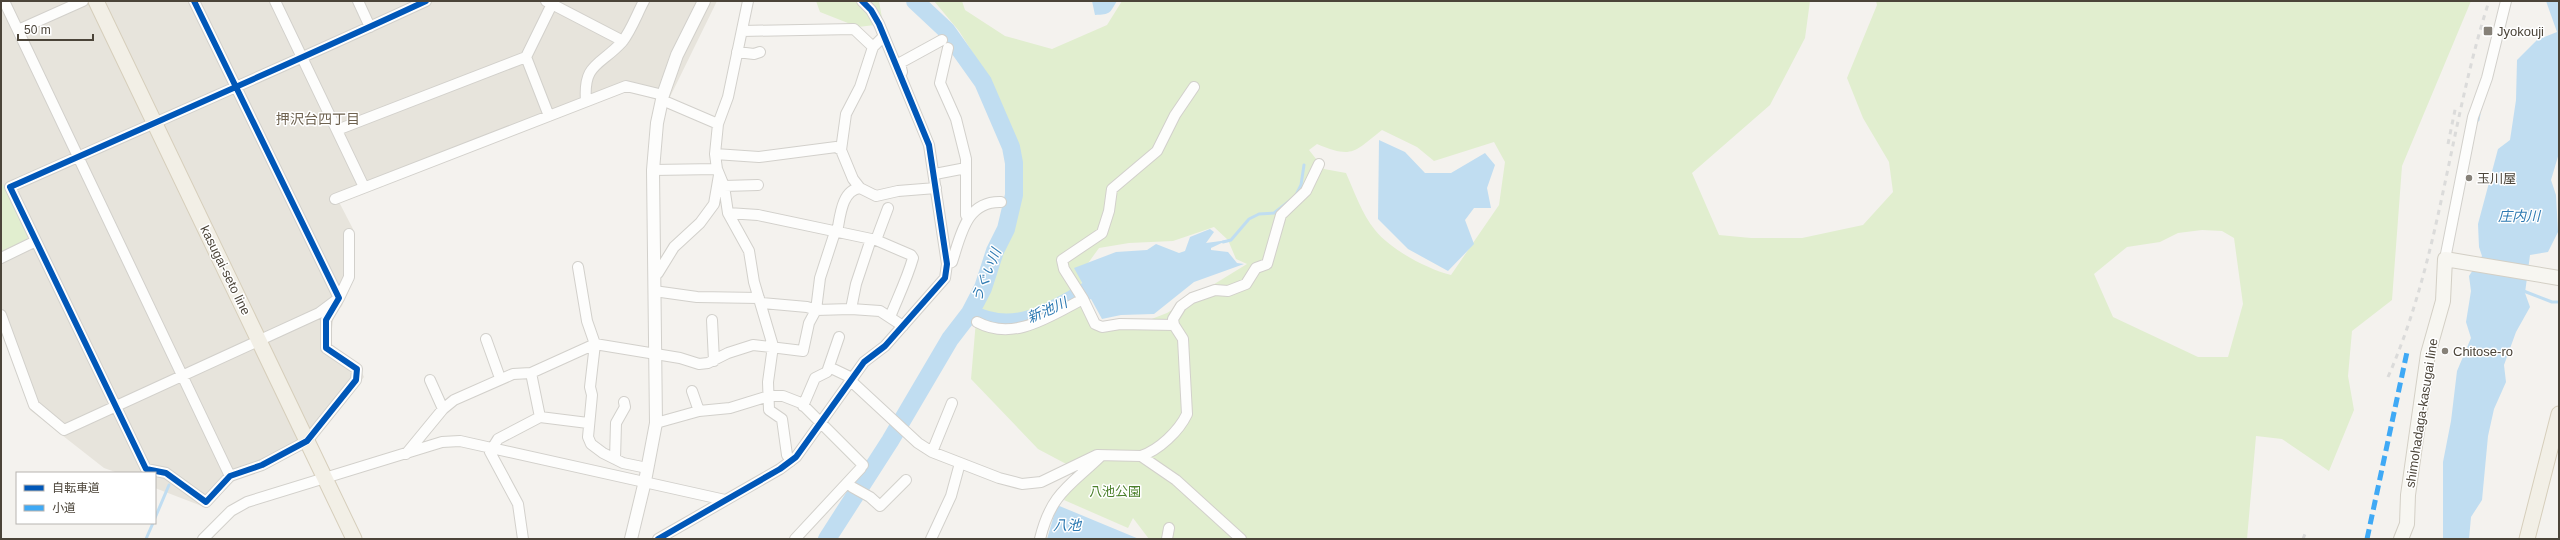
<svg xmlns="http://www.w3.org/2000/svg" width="2560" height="540" font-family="Helvetica,'Noto Sans JP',sans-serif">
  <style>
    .residential { fill: #e7e4dc }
    .green { fill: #e1eecf; fill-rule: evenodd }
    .water { fill: #c0ddf1 }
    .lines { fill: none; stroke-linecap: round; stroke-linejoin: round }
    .stream { stroke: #c0ddf1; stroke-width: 3 }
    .river { stroke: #c0ddf1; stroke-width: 18 }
    .minor-casing { stroke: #d2d0cb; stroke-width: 12 }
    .tertiary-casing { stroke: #d2d0cb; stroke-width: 14 }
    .secondary-casing { stroke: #d3cfc5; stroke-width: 16 }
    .primary-casing { stroke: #d6cebb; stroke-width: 17 }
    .minor { stroke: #fdfdfc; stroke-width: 10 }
    .tertiary { stroke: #fdfdfc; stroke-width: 12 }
    .secondary { stroke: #f7f6f1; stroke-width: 14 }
    .primary { stroke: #f2efe6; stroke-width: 15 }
    .rail { stroke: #dbdbda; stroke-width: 3; stroke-dasharray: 5 5; stroke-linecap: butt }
    .quiet { stroke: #3fa9f5; stroke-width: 5; stroke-dasharray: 10 5; stroke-linecap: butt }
    .cycleway-casing { stroke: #fff; stroke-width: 8 }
    .cycleway { stroke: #0057b8; stroke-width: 6 }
    .poi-dot { fill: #868178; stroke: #fff; stroke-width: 1.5 }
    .labels { text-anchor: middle; stroke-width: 3; stroke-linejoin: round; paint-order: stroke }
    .poi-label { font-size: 13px; fill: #4b4439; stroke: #fff; text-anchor: start }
    .street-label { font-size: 13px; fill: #4b4439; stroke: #fff }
    .park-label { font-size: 13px; fill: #4a7f2a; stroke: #fff }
    .neighbourhood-label { font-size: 14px; fill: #6e6250; stroke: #fff }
    .water-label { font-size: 14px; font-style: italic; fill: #2e7ab2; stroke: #fff }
  </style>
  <rect width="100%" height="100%" fill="#f4f2ee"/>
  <path class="residential" d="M1,1H717L667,103L625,90L339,202L353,229L352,275L342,306L334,314L330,343L358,364L364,377L321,431L237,478L207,508L155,488V473H118L104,468L30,410L1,331Z"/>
  <path class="green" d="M816,1H879L882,18L875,25L858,27L820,12Z
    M934,1H962L965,10L1005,36L1052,49L1107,25L1122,1H1810L1805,38L1770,105L1692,173L1719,235L1751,238H1802L1863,225L1893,192L1889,162L1863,118L1847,78L1877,5L1876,1H2471L2402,166L2392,300L2352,331L2348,376L2354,410L2329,471L2282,439L2256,436L2247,539H1149L1133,518L1128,528L1064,500L1068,492L1087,475L1038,449L971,379L977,309L1007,238L1020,179L1005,116L978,61L959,31ZM1382,130L1417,147L1434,161L1494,142L1505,162L1499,205L1451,275C1427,269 1391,250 1375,230C1362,214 1354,191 1346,173L1324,169L1309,150L1317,144C1353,159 1354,152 1382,130ZM1214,227L1228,240L1236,259L1247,264L1167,313L1131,327L1098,324L1083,300L1081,273L1099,248L1129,243L1173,241ZM2202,230L2222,231L2234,238L2243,304L2228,357H2198L2113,317L2094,274L2127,247L2160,242L2178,233Z
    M1,181L28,236L26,241L1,253Z"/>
  <path class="water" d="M1092,1H1117C1109,14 1111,14 1095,15Z
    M2546,1H2559V153L2551,180L2556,195L2558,232L2548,252L2530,255L2525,293L2530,307L2516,332L2504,365L2506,382L2494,409L2488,436L2482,500L2471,517L2469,539H2443V462L2451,421L2457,371L2471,338L2466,322L2471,291L2469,276L2482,256L2479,247L2478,224L2498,149L2510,140L2516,100L2517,60L2537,40L2557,32Z
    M1379,140L1405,152L1425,173H1451L1485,153L1495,165L1487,188L1491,208H1474L1465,220L1474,244L1448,271L1408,249L1378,219Z
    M1210,229L1214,232L1206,243L1228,240L1211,248V250L1228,252L1237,263L1244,264L1194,282L1154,314L1121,315L1102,319L1074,268L1116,252L1147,250L1156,244L1179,253L1185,251L1190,237Z
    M1057,505L1139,539H1047Z"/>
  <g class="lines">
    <path class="stream" d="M2478,120L2479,114
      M1296,195L1301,185L1304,165
      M1223,242L1231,240L1249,219L1259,214L1274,213L1292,199
      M2521,290L2552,302H2559
      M155,518L169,485
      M146,539L153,523"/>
    <path class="river" d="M970,313C1018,339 1055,307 1098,285
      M827,539L890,441L950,339L970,313L983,288L995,251L1006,229L1014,195V163L1011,147L983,82L946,30L915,1"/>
    <g class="minor-casing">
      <path id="minor" d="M4,1L230,476
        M194,1L339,298L326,320V348L357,369L356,380L307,441L262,465L230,476L206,502L166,473L146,469L10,187C149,125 288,65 426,1
        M275,1L364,187
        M358,1L370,27
        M546,1L623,41
        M748,1L728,97L718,124L715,154L717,169L724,186L728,213L749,251L754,282L773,346L768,382L769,410L782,419L787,455L791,461
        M18,30L83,1
        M742,31L854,29L873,47
        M948,48L940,83L956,119L966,159V215L968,218
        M737,52L754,54L760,52
        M526,57L549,116
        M901,74L902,72L900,63L942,40
        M662,100L718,124
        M586,101C583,63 600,66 622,42C631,31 637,14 644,1
        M337,130L526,57L552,4
        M841,150L846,114L860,87L873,47L884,36
        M715,154L759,157L836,147L841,150L853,179L860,188L876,196L898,191L936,188
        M653,170L717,169
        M935,174L966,168
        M724,186L758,185
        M335,199L626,86L663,95
        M728,213L758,215L876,240L911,255L913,258C907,279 898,297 890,317
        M837,232C840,219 841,190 860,188
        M876,240L888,208
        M1,258L36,241
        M2445,259L2473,117L2487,78L2506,1
        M947,264L952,262C961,235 966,201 1001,202
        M578,267L587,321L595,344L590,387L592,395L588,437L591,444L603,453L623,463L647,468
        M654,276L658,273L674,247L700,223L714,204L719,175
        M654,291L697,297L759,298
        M761,303L807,307L816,310L820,278L835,232
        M851,309L856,284L871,239
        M1,315L34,405L64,430L319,313L339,298L349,277V234
        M712,320L714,361
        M977,322C1014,342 1050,316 1083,299
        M1174,325L1120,324L1102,327L1095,324L1083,299L1064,269L1062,260L1102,233L1109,211L1112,189L1157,151L1175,115L1194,87
        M486,339L500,378
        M829,367L852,378
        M531,373L540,417
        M430,380L443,409
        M851,381L918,443L932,452L999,478L1022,484L1041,482L1097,455L1141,456L1176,480L1241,539
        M692,391L699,411
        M803,406L815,378L827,372L839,337
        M656,423L699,411L730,408L769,396H783L801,403L863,465
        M932,452L952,403
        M406,454L443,409L454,400L513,374L531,373L595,344L680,358L699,364L708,363L728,353L753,345L803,351L809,323L816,310L851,309L880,311L903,326
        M1141,456C1159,450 1179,431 1187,414L1183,339L1174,325L1173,319L1181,306L1192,298L1215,290L1228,291L1246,284L1256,268L1267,264L1281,215L1306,191L1319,164
        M615,459L616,423L625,407L624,402
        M852,487L870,497L880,506L906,480
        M203,539L231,511L247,502L442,442L460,441L725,500
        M523,539L518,504L490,452L498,439L540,417L588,423
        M658,539L780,469L796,457L864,362L885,346L945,278L947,264L929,145L879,24L871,10L862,1
        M795,539L861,468
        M931,539L951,496L960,463
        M1040,539C1051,493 1070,486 1101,456
        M1167,539L1169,528"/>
    </g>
    <g class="tertiary-casing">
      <path id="tertiary" d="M631,539L645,481L656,423L653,170L657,123L663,95L677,55L704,1"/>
    </g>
    <g class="secondary-casing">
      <path id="secondary" d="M2401,539L2407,524L2408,495L2428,354L2443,301L2445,259L2559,278"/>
    </g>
    <g class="primary-casing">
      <path id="primary" d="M96,1L354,539
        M2527,539L2559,414"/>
    </g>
    <use href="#minor" class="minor"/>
    <use href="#tertiary" class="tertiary"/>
    <use href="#secondary" class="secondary"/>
    <use href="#primary" class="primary"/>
    <path class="rail" d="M2448,144L2456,105
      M2388,377C2441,257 2449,125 2489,1
      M2303,539L2305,534"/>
    <path class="quiet" d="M2367,539L2407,352"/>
    <g class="cycleway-casing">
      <path id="cycleway" d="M194,1L339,298L326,320V348L357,369L356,380L307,441L262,465L230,476L206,502L166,473L146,469L10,187C149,125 288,65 426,1
        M658,539L780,469L796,457L864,362L885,346L945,278L947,264L929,145L879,24L871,10L862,1"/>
    </g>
    <use href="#cycleway" class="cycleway"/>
  </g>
  <g class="poi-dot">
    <rect x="2483" y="26" width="10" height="10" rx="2"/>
    <circle cx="2469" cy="178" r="4"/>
    <circle cx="2445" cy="351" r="4"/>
  </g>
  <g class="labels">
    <g class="poi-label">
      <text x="2497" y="36">Jyokouji</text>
      <text x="2477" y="183">玉川屋</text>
      <text x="2453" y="356">Chitose-ro</text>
    </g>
    <g class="street-label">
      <text transform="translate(226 270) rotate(64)" y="5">kasugai-seto line</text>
      <text transform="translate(2421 413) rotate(-81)" y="5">shimohadaga-kasugai line</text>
    </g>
    <g class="park-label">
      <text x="1115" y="496">八池公園</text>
    </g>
    <g class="neighbourhood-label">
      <text x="318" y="124">押沢台四丁目</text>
    </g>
    <g class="water-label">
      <text x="2519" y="221">庄内川</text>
      <text transform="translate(986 275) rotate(-68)" y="5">うぐい川</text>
      <text transform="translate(1047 310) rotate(-24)" y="5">新池川</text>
      <text x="1067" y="530">八池</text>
    </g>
  </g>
  <rect width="2560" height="540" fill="none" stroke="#4b4439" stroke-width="4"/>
  <rect x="16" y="472" width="140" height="52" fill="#ffffff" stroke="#b7b4b0"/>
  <rect x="24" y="485" width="20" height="6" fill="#0057b8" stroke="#b7b4b0"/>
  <text x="52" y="492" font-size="12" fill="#4b4439">自転車道</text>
  <rect x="24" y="505" width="20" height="6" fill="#3fa9f5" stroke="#b7b4b0"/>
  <text x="52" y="512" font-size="12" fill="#4b4439">小道</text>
  <path d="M18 34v6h75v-6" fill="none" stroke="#4b4439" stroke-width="2"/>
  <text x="24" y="34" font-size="12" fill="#4b4439" stroke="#ffffff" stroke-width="3" paint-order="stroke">50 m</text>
</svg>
